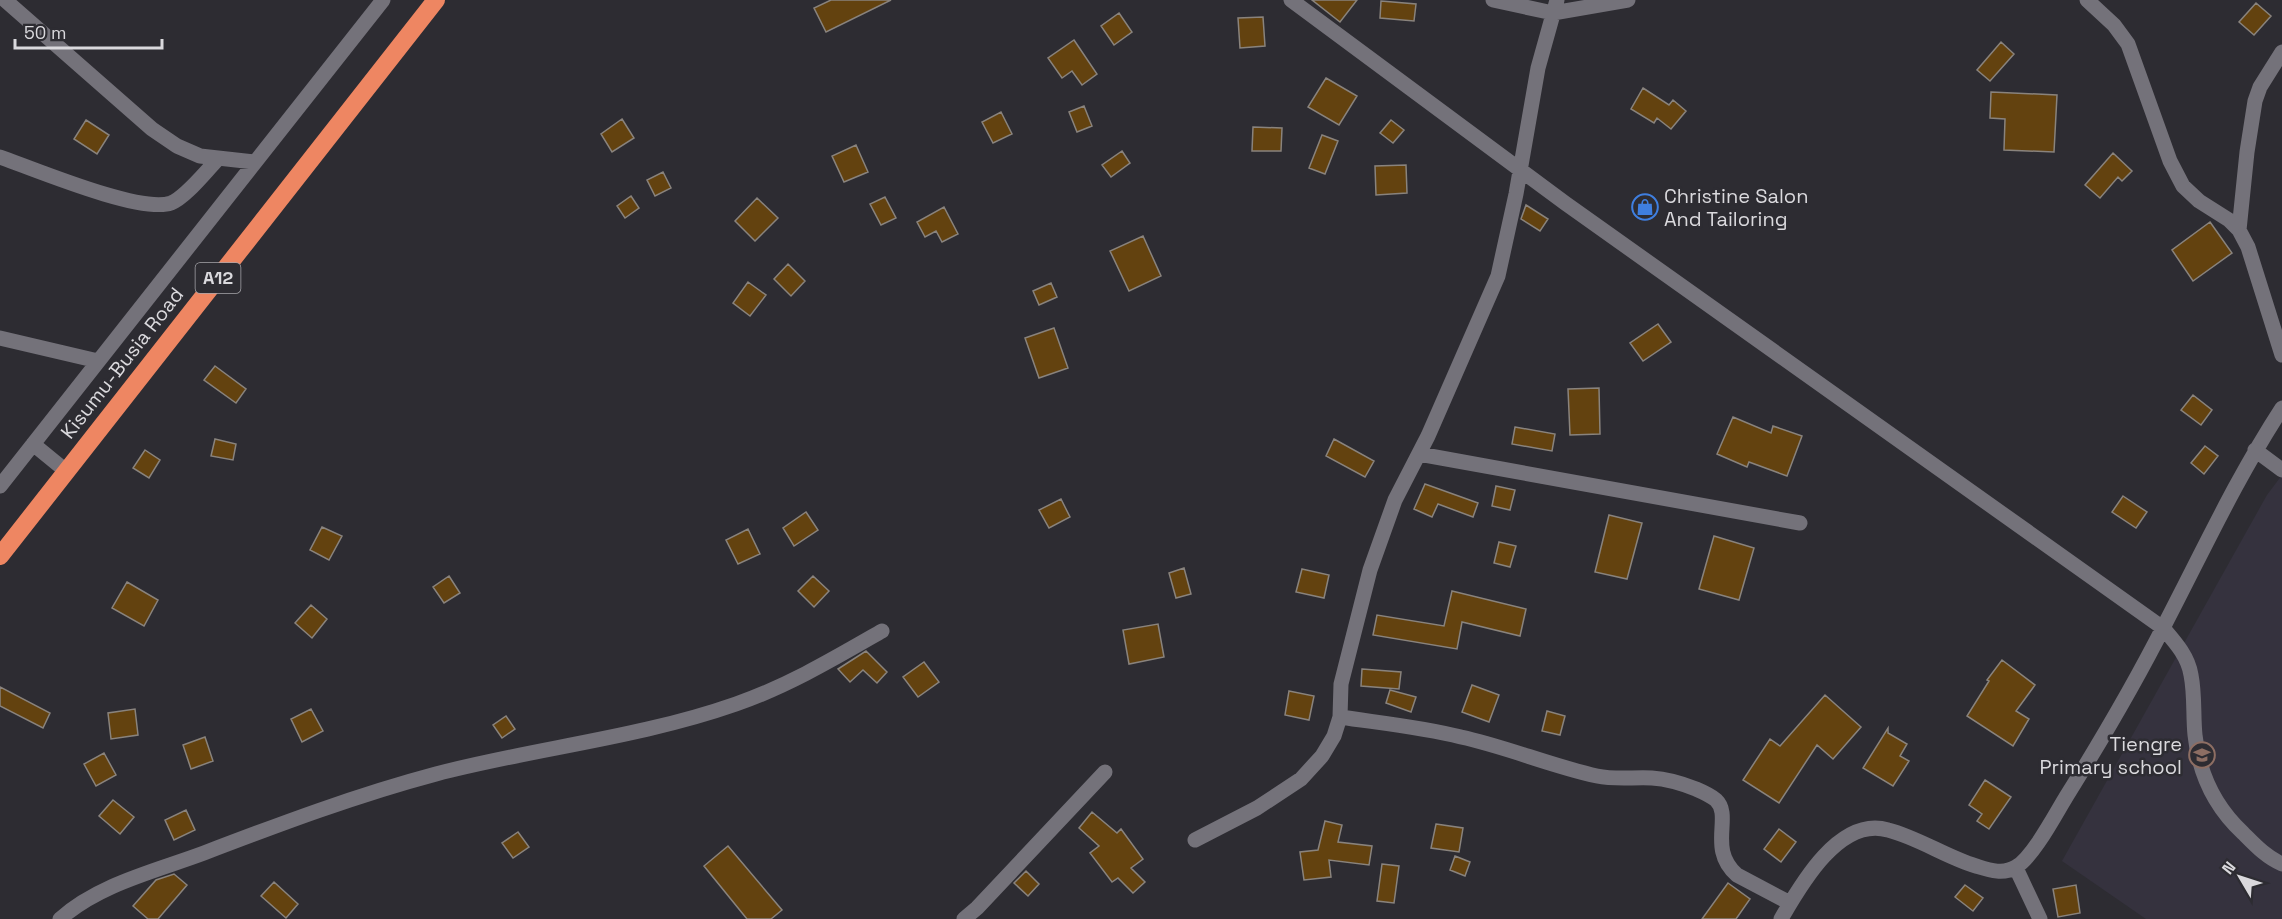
<svg xmlns="http://www.w3.org/2000/svg" width="2282" height="919" font-family="'Space Grotesk',sans-serif">
  <style>
    .built { fill: #35323e }
    .building { fill: #63420f; stroke: #89837d; stroke-width: 1.5 }
    .lines { fill: none; stroke-linecap: round; stroke-linejoin: round }
    .minor { stroke: #74727a; stroke-width: 15 }
    .highway { stroke: #ee8662; stroke-width: 18 }
    .labels { text-anchor: middle; stroke-width: 5; stroke-linejoin: round; paint-order: stroke }
    .shield { fill: #2d2c32; stroke: #a6a5aa; stroke-width: 1.5 }
    .shield-label { font-size: 18px; font-weight: bold; fill: #dad9dd }
    .poi-label { font-size: 20px; fill: #dad9dd; stroke: #2d2c32; text-anchor: start }
    .street-label { font-size: 20px; fill: #dad9dd; stroke: #2d2c32 }
  </style>
  <rect width="100%" height="100%" fill="#2d2c32"/>
  <path class="built" d="M2282,475V919H2146L2062,861L2267,495Z"/>
  <path class="building" d="M831,0H891L826,32L814,8Z
    M1312,0H1357L1340,22Z
    M1381,1L1416,4L1414,21L1380,18Z
    M2256,3L2271,16L2254,35L2239,22Z
    M1119,13L1132,32L1114,45L1101,26Z
    M1263,17L1265,46L1240,48L1238,18Z
    M1074,40L1097,74L1082,85L1072,71L1062,78L1048,58Z
    M2001,42L2014,54L1990,81L1977,70Z
    M1326,78L1357,96L1339,125L1308,107Z
    M1643,88L1669,105L1673,100L1686,111L1671,129L1657,118L1654,123L1631,109Z
    M1991,92L2057,95L2054,152L2004,150L2005,119L1990,118Z
    M1084,106L1092,126L1077,132L1069,112Z
    M1001,112L1012,134L993,143L982,122Z
    M622,119L634,138L612,152L601,134Z
    M86,120L109,135L97,154L74,139Z
    M1391,120L1404,130L1393,143L1380,133Z
    M1253,127L1282,128L1281,151H1252Z
    M1322,135L1338,141L1325,174L1309,168Z
    M856,145L868,172L844,182L832,156Z
    M1122,151L1130,163L1111,177L1102,165Z
    M2113,153L2132,171L2122,181L2118,177L2100,198L2085,185Z
    M1406,165L1407,193L1376,195L1375,166Z
    M663,172L671,188L655,196L647,180Z
    M631,196L639,208L625,218L617,206Z
    M885,197L896,218L881,225L870,204Z
    M757,198L778,218L755,241L735,221Z
    M1526,205L1548,219L1540,231L1521,219Z
    M944,207L958,234L942,242L936,231L925,237L917,222Z
    M2210,222L2232,253L2193,281L2172,250Z
    M1143,236L1161,276L1129,291L1110,251Z
    M788,264L805,281L791,296L774,279Z
    M748,282L766,295L750,316L733,303Z
    M1051,283L1057,297L1039,305L1033,291Z
    M1658,324L1671,342L1643,361L1630,343Z
    M1054,328L1068,368L1039,378L1025,338Z
    M215,366L246,389L236,403L204,380Z
    M1599,388L1600,434L1570,435L1568,389Z
    M2193,395L2212,410L2201,425L2181,410Z
    M1733,417L1771,433L1773,426L1802,436L1787,476L1749,462L1747,467L1717,454Z
    M1515,427L1555,434L1552,451L1512,444Z
    M215,439L236,444L233,460L211,456Z
    M1334,439L1374,461L1365,477L1326,456Z
    M2205,446L2218,456L2204,474L2191,463Z
    M145,450L160,460L149,478L133,468Z
    M1425,484L1478,503L1473,517L1438,504L1432,517L1414,509Z
    M1496,486L1515,490L1510,510L1492,506Z
    M2123,496L2147,512L2136,528L2112,512Z
    M1061,499L1070,517L1049,528L1039,510Z
    M806,512L818,530L794,546L783,528Z
    M1609,515L1642,523L1627,579L1595,572Z
    M322,527L342,536L329,560L310,550Z
    M748,529L760,554L738,564L726,540Z
    M1714,536L1754,548L1739,600L1699,589Z
    M1499,542L1516,546L1510,567L1494,563Z
    M1184,568L1191,594L1176,598L1169,573Z
    M1302,569L1329,575L1324,598L1296,592Z
    M449,576L460,593L444,603L433,587Z
    M813,576L829,591L814,607L798,591Z
    M127,582L158,600L144,626L112,608Z
    M1452,591L1526,609L1520,636L1462,622L1457,649L1373,635L1377,615L1444,626Z
    M311,605L327,619L312,638L295,623Z
    M1158,624L1164,657L1129,664L1123,630Z
    M866,651L887,672L877,683L863,670L850,682L838,669Z
    M2002,660L2035,685L2016,711L2029,719L2013,746L1967,716L1989,681L1987,680Z
    M924,662L939,682L918,697L903,677Z
    M1362,669L1401,672L1399,689L1361,686Z
    M1472,685L1499,695L1489,722L1462,712Z
    M0,687L50,713L43,728L0,706Z
    M1390,690L1416,697L1411,712L1386,703Z
    M1289,691L1314,696L1309,720L1285,715Z
    M1825,695L1861,727L1833,759L1817,745L1779,803L1743,780L1770,739L1780,746Z
    M135,709L138,735L111,739L108,713Z
    M311,709L323,731L302,742L291,719Z
    M1547,711L1565,716L1560,735L1542,731Z
    M506,716L515,729L502,738L493,725Z
    M1888,728V733L1907,744L1900,756L1909,761L1893,786L1863,768Z
    M205,737L213,761L191,769L183,745Z
    M104,753L116,775L96,786L84,764Z
    M1985,780L2011,797L1989,829L1977,821L1982,814L1969,805Z
    M113,800L134,817L120,834L99,816Z
    M186,810L195,830L174,840L165,820Z
    M1092,812L1117,833L1121,829L1143,859L1131,868L1145,882L1133,893L1118,878L1112,882L1090,853L1099,846L1079,828Z
    M1325,821L1342,825L1338,842L1372,846L1369,865L1329,860L1331,877L1304,880L1300,852L1318,850Z
    M1436,824L1463,828L1459,852L1431,848Z
    M1779,829L1796,842L1781,862L1764,849Z
    M518,832L529,847L513,858L502,843Z
    M728,846L782,910L771,919H747L704,866Z
    M1455,856L1470,862L1465,876L1450,870Z
    M1382,864L1399,866L1394,903L1377,901Z
    M1026,871L1039,884L1028,896L1014,883Z
    M174,874L187,885L158,919H148L133,906L156,880Z
    M274,882L298,904L286,918L261,896Z
    M1728,883L1750,899L1736,919H1702Z
    M1965,885L1983,898L1973,911L1955,897Z
    M2076,885L2080,913L2058,917L2053,889Z"/>
  <g class="lines">
    <path class="minor" d="M5,0L152,129L177,146L200,156L254,162
      M1291,0L1565,203L2163,628C2175,642 2188,656 2191,675C2195,695 2193,716 2195,735C2199,774 2214,806 2243,833C2255,845 2266,857 2282,864
      M1493,0L1553,13L1628,0
      M2087,0L2114,25L2128,44L2170,161L2183,186L2199,201L2229,220L2239,230L2248,247L2282,355
      M0,157C34,169 141,214 171,203C186,197 206,171 218,159
      M2239,230L2247,152L2255,101L2260,87L2282,52
      M0,338L98,361
      M33,444L66,471
      M2255,450L2282,470
      M1419,454L1800,523
      M0,486L383,0
      M1340,717C1380,723 1421,727 1461,737C1507,747 1551,766 1597,776C1616,780 1633,777 1652,778C1668,779 1681,783 1696,789C1703,792 1710,795 1716,800C1733,816 1707,849 1737,875L1790,903
      M1195,840L1257,808L1301,779L1322,756L1334,736L1340,717L1341,684L1370,570L1395,500L1428,436L1498,276L1516,194L1538,68L1557,0
      M2016,868L2040,919
      M60,919C99,884 156,871 204,853C280,824 357,795 436,774C535,748 639,738 736,704C788,686 835,658 882,631
      M964,919L977,908L1105,772
      M1781,919C1801,884 1840,816 1888,830C1919,838 1946,857 1976,866C1989,870 2003,875 2016,867C2033,857 2055,815 2066,797C2101,741 2135,683 2165,624C2203,551 2237,477 2282,408"/>
    <path class="highway" d="M0,556L436,0"/>
  </g>
  <defs>
    <g id="shop-ring" transform="scale(1.35)"><circle r="9.5" fill="#2d2c32" stroke="#3f7fe0" stroke-width="1.5"/><path d="M-5-2.5h2.3a2.7 3.5 0 0 1 5.4 0H5L5.5 6h-11ZM-1.5-2.5h3a1.5 2.3 0 0 0-3 0Z" fill="#3f7fe0"/></g>
    <g id="school-ring" transform="scale(1.35)"><circle r="9.5" fill="#2d2c32" stroke="#8d6e63" stroke-width="1.5"/><path d="M0-5L7-2L0 1L-7-2ZM-4 1L0 2.5L4 1V4Q0 6-4 4Z" fill="#8d6e63"/></g>
  </defs>
  <g fill-rule="evenodd">
    <use href="#shop-ring" x="1645" y="207"/>
    <use href="#school-ring" x="2202" y="755"/>
  </g>
  <g class="labels">
    <rect class="shield" x="195.5" y="263" width="45" height="30" rx="4.5"/>
    <g class="shield-label">
      <text x="218" y="284">A12</text>
    </g>
    <g class="poi-label">
      <text x="1664" y="203">Christine Salon<tspan x="1664" dy="23">And Tailoring</tspan></text>
      <text x="2182" y="751" text-anchor="end">Tiengre<tspan x="2182" dy="23">Primary school</tspan></text>
    </g>
    <g class="street-label">
      <text transform="translate(122 363) rotate(-52)" y="7">Kisumu-Busia Road</text>
    </g>
  </g>
  <g transform="translate(2240 877) rotate(309)" stroke="#2d2c32" stroke-width="4.5" paint-order="stroke">
  <path d="M0-4.5L10 22L0 15L-10 22Z" fill="#dad9dd"/>
  <text y="-9" font-size="16" font-weight="bold" text-anchor="middle" fill="#dad9dd">N</text>
  </g>
  <path d="M15 39v9h147v-9" fill="none" stroke="#dad9dd" stroke-width="3"/>
  <text x="24" y="39" font-size="18" fill="#dad9dd" stroke="#2d2c32" stroke-width="4.5" paint-order="stroke">50 m</text>
</svg>
